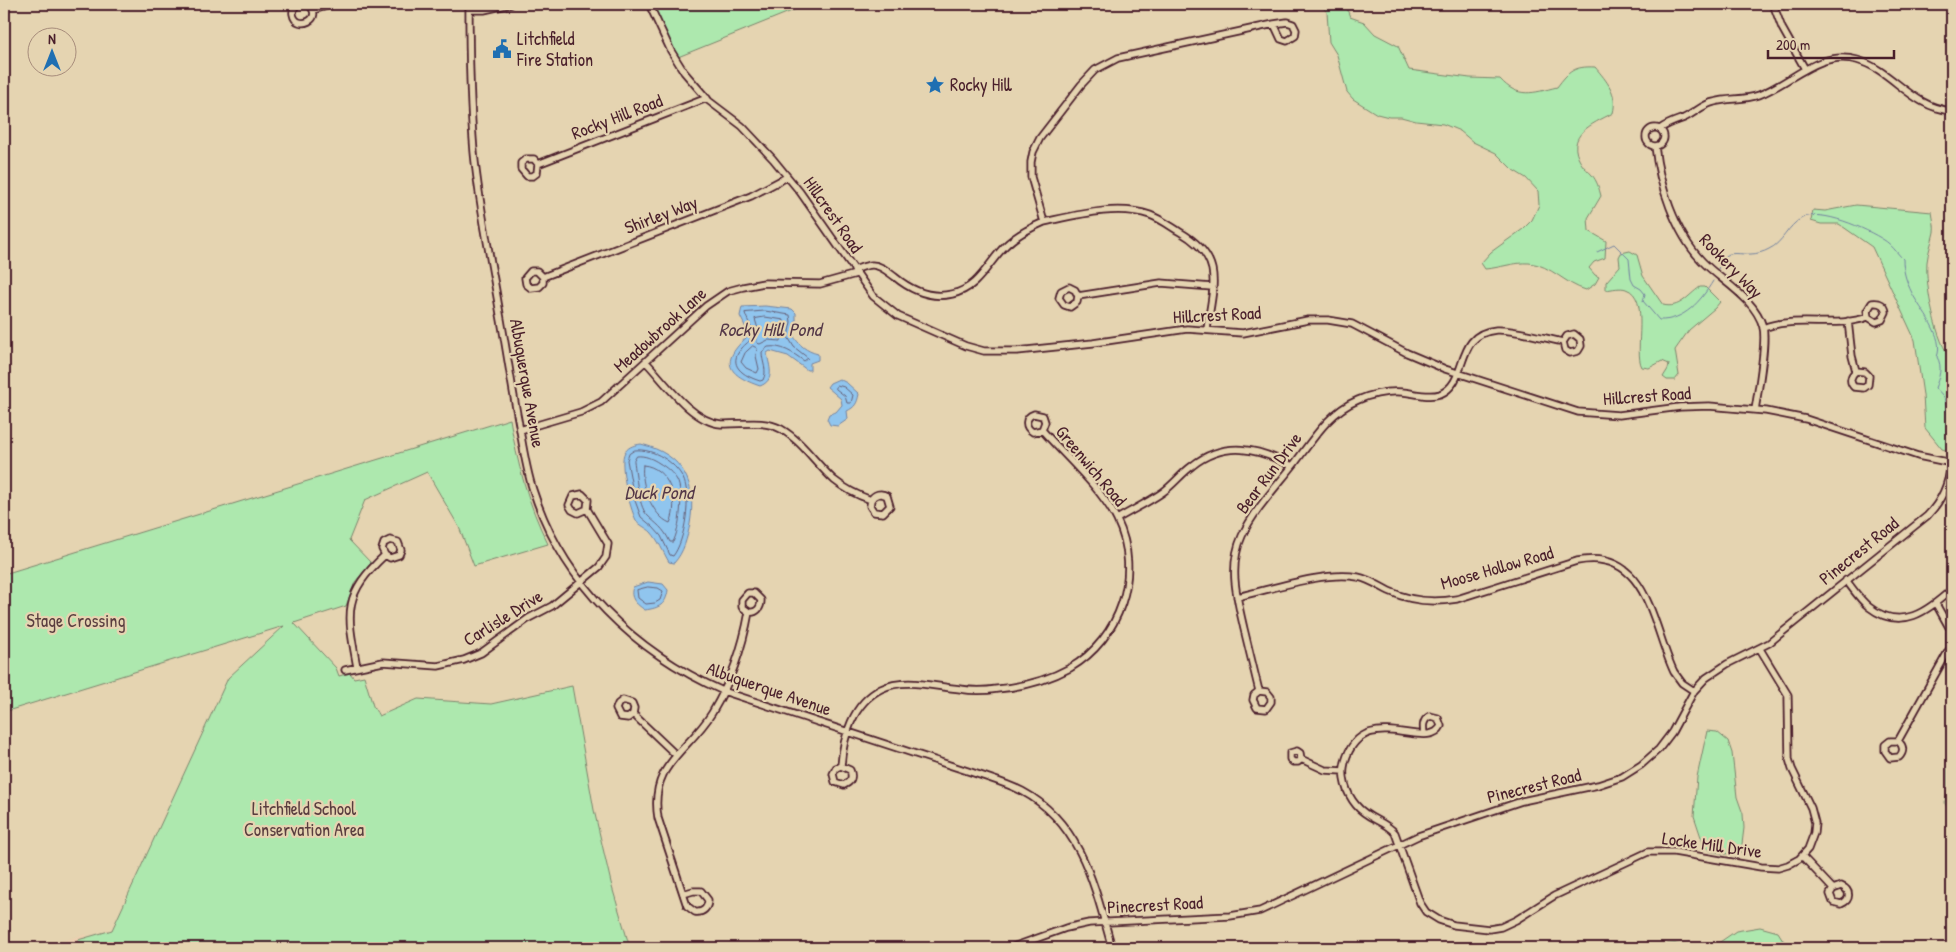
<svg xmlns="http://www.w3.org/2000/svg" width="1956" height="952" font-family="'Patrick Hand',sans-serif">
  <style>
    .built { fill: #eccfb1 }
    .green { fill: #ade8ae; stroke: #7c846c }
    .water { fill: #90c5ee; stroke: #7483a0 }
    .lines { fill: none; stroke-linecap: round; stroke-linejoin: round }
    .shore { stroke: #666179; stroke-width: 1 }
    .stream { stroke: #7483a0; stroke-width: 1 }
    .minor-casing { stroke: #4a1f2b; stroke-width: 9 }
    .minor { stroke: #e5d4b1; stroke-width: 5.5 }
    .labels { text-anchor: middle; stroke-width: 4.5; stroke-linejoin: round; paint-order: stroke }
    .poi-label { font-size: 18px; fill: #4a1f2b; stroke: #e5d4b1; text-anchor: start }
    .street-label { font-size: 18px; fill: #4a1f2b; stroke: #e5d4b1 }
    .park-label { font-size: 18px; fill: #593d3f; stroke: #e5d4b1 }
    .water-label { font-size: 19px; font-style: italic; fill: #543848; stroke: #e5d4b1 }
  </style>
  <rect width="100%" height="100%" fill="#e5d4b1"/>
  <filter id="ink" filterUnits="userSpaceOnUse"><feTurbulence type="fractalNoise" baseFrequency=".02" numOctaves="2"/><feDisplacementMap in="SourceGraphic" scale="10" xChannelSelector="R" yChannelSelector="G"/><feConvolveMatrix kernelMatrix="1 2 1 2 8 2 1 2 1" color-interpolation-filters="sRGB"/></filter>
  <g filter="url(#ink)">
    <path class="built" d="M86,934L87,948H40Z"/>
    <path class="green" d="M652,4H809L678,57Z
      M1319,4H1345L1350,17L1364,22L1375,34L1398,46L1409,70L1470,78L1500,79C1518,99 1533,93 1557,87C1569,71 1574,66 1595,67C1607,81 1618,94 1613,113C1592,124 1564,135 1581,163C1584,168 1589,171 1592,175C1597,181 1599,188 1601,196L1588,218L1589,231L1606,241L1605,258L1594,262L1589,268L1595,275L1599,277L1595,284L1586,290C1566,285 1551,265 1529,263C1514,262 1500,268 1485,269L1481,263L1491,252L1523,229L1532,220L1539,205L1538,191L1526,178L1513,170L1496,153L1473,142L1460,131L1443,124L1416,121L1401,117H1389L1377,114L1353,99L1347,92L1337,55L1329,42L1327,12Z
      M1856,205L1932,212C1933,219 1935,226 1934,232C1932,242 1928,252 1927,262C1925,286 1936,343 1952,360V452L1942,449L1925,428L1923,395L1915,340L1872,247L1839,224H1821L1811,221L1813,210L1825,211Z
      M1630,251L1637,255L1643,276L1663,305C1680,309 1687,296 1700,287H1705L1720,302L1715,308L1689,330L1675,350L1679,375L1675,380H1667L1663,377L1668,369L1669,364L1662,361L1649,368L1642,367C1633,352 1651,297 1626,289C1621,287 1612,289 1606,290V282L1620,266L1619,257L1621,253Z
      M510,419C517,463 528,504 548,544L474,566L459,527L427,472L365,500L349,540L371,563L355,582L346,606L294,623L336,668L339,676L350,673L354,678L364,676L373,706L379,716L418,699L491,704L572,686L594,810L612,887L630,948H79L78,940L112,930L228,678L284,626L4,712V574Z
      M1707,731L1717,732L1728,741L1732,753L1737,797L1743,814L1744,828L1741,852L1726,854L1711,851L1704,846L1694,816L1697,777Z
      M1952,760V818L1945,803L1948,790V767Z
      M1760,927L1778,932L1788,948H1645L1658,945L1675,944L1693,948H1705L1714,946L1736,931Z"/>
    <path class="water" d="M765,306L792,309L796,313V323L793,335C799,345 806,351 818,354V360L810,363V370H807L788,356L770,351L767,353C769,366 776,380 760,386C728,375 719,362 747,337V330L740,316L742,307Z
      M839,379L847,383L859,394C857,404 855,407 847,411L848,419L838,426L830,425L827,419L829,414L836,412L842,405L841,399L827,387L830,383Z
      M641,444C684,455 697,483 690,524C687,538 684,552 674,563L669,562C663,552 659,541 651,532C647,528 639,525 636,520C630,509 618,462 625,452C629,446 635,445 641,444Z
      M648,582L663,584L668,590C666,605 659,608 645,610C636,604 629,598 633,587Z"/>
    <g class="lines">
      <path class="shore" d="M765,311L790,315L791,322L788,337L794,347L808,358L804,361C793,353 782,345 768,347L762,352C762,363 768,370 763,380L760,381C744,376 726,365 742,348C745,344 750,342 752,336C753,327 747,321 745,313Z
        M765,317L784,320L781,341L768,340L760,344L757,343L758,329L755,319Z
        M753,346L757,348L756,356L759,369L757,373L746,368L741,362L745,353Z
        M837,385L844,387L853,395L851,403H847L845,396L836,389Z
        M635,450C653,448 675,462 683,478C692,496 685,541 673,556L670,555L661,536L653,527L641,517L634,498L627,460L629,454Z
        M637,456C645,455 653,459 659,463C666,467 673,473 677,480C684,493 680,529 673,542H670C663,527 657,525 647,515C638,505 636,475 634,461Z
        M643,465C669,467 680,502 670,523C652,516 640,484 643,465Z
        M648,587L658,588L663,591L660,600L655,603L646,604L638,598L637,590Z"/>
      <path class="stream" d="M1597,252L1614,244L1629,259L1631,279L1634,285L1641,289L1645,294L1643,301L1659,320C1684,321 1701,301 1713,281
        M1718,269C1720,266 1720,262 1722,259C1727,250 1742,255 1751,254C1756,254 1764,252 1769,249C1783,243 1787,226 1802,218C1821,208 1867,229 1884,240C1891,244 1897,253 1903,259C1903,271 1906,281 1912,293C1921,311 1945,336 1937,357C1943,367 1939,378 1935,388L1944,398L1949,418L1948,425L1952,430
        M1946,410L1952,406"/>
      <g class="minor-casing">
        <path id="minor" d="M298,4C295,7 292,9 293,14C296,32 326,19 308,4
          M469,4C469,53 470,103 474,152C479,206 491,260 500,314C506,347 511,381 517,414C522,439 525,466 533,490C563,584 635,652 723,691L986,777C998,781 1010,785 1022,791C1082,823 1095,888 1112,948
          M649,4L671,51L684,72L709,101L742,126L773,159L800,192L873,296L898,316L966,346L984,351H1017L1093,343L1187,329L1243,333L1308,320H1328L1352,324L1407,353L1445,369L1578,412L1619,415L1680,407L1709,406L1766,411L1806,419L1918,456L1952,463
          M1773,4L1782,28L1805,69
          M313,10L334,4
          M469,10H484L511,4
          M1646 137a9 9 0 1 1 18 0a9 9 0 1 1-18 0Z
          M1660,129C1668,123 1676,121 1684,118C1695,113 1703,104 1714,102C1729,98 1745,100 1759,95C1791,83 1820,49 1857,60C1893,70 1910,107 1952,111
          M1655,146C1659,184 1675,233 1702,261C1721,281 1755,298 1763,327C1767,343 1758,391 1755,410
          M538,164L537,173L533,176H527L521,169V163L526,159H534L538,164L707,98
          M1044,222L1031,177V162L1033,152L1040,138L1081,85L1095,70L1118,58L1274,24L1287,22L1293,24L1296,30L1295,36L1287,41L1281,39L1274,24
          M854,270C860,268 866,265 872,265C881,265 888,272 895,277C912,291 930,299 952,294C979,288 987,264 1005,246C1016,235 1030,228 1044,222C1077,215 1117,204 1150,215C1161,219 1170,226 1180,232C1194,240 1208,252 1212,269C1216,287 1209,311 1207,330
          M543,277V283L539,287L531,288L526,284L525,278L531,271H537L543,277L751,196L787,177
          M1078,296L1077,302L1070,307L1064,305L1059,298L1061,291L1069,287L1075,290L1078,296L1161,283L1212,287
          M1848,321L1852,356L1856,371C1850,376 1849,382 1854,387L1864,388L1868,385L1869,376L1865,372L1856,371
          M1763,328C1798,315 1835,329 1868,317L1867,311L1872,303C1880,302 1885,305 1886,312L1882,320L1876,322L1868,317
          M646,362C665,382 692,422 721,424C741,425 763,419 781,429C802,441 816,464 834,480C845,489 857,495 871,500L870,506L874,512L883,513L890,506L887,496C881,492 874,494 871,500
          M520,430L581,412L601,402L706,306L728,291L743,287L764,283L820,284L856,274
          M1117,519C1132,510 1149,502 1163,492C1174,484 1181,474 1192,466C1225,440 1258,448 1292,466
          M1846,580C1853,589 1860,600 1869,607C1901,632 1928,611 1952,589
          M1237,597C1273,589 1322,571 1358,577C1369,579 1379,586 1389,591C1410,601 1434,603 1457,599L1577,561C1648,547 1652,626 1674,672L1682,683L1694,691
          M357,667C347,613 342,595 385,555L390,558L399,555L401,550L398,542L390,540L384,543L382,549L385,555
          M345,670L383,662L438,666L464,660L481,653L529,618L552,606L599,567L606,557L608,544L587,509L588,500L582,494L573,496L569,505L572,510L578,513L587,509
          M1259,691L1267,692L1271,697V702L1266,709L1257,708L1253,700L1254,695L1259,691C1254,670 1249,650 1244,629C1237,598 1228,567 1242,536C1254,510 1277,486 1295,463C1313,439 1329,412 1358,400C1372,394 1387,391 1402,392C1414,393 1428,398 1440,394C1470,382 1453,334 1496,330C1513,329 1544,338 1563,342L1567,336L1574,334L1580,339L1581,346L1578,351L1570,353L1565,350L1563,342
          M633,714L628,718L620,717L616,709L618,704L623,700L632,703L634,708L633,714L675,754
          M1424,734C1423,727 1422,720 1430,716L1438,718L1441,726C1428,753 1362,701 1345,762C1341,777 1346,793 1356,805C1368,820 1384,820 1395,833L1420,903L1426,912L1439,920L1454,925L1489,929L1501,927L1516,920L1554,896L1648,852H1674L1761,867L1778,868L1788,865L1799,859L1808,849L1814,833L1815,823L1811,808L1792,769L1789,759L1788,695L1760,649
          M1898,741C1904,746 1904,752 1899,757L1890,758L1885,751V745L1890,741H1898L1950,648V629L1936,604
          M1301,759L1298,762H1293L1290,759V753L1297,751L1300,753L1301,759L1325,770L1343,771
          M841,766L850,770C853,777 851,782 844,785L835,782L833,774L836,768L841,766C843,737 853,703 881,689C905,677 934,687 960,689C972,691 985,691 997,689C1022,687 1048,680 1070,668C1120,639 1143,573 1117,520C1102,489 1066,457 1042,430L1045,422L1043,416L1034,414C1025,417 1024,427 1033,432L1042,430
          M1802,856L1833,889L1830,894L1833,902L1841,904C1851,900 1851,890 1841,886L1833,889
          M683,894L693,891H701L708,900C708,908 703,913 695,912L687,906L658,818C649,764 688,752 712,713C730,683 743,646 749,612C757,613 761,608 761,600L754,593H748L742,600V607L749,612
          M1010,948L1066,928L1089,923L1230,916L1260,911L1418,836L1522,801L1598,785L1622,777L1641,765L1659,749L1672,732L1694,691L1706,678L1727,664L1769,643L1927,516C1942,501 1949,484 1951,463"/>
      </g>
      <use href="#minor" class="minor"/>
    </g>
  </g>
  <defs>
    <g id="civic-bare" transform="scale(1.5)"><path d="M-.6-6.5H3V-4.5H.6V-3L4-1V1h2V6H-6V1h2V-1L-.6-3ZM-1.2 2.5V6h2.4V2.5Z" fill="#1f6fb2" stroke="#e5d4b1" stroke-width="2.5" paint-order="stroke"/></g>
    <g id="sight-bare" transform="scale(1.5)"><path d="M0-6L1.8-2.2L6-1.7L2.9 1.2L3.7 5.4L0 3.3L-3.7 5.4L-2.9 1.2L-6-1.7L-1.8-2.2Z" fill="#1f6fb2" stroke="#e5d4b1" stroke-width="2.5" paint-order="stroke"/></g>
  </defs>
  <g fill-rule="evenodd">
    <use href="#civic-bare" x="502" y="49"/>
    <use href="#sight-bare" x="935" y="85"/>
  </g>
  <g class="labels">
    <g class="poi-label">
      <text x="517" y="45">Litchfield<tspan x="517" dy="21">Fire Station</tspan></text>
      <text x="950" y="91">Rocky Hill</text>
    </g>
    <g class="street-label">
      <text transform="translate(617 117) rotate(-21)" y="6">Rocky Hill Road</text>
      <text transform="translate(661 215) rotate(-21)" y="6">Shirley Way</text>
      <text transform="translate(833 215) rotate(55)" y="6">Hillcrest Road</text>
      <text transform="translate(1731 266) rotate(46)" y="6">Rookery Way</text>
      <text transform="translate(1217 315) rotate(-3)" y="6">Hillcrest Road</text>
      <text transform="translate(660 330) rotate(-42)" y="6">Meadowbrook Lane</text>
      <text transform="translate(527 383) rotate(80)" y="6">Albuquerque Avenue</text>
      <text transform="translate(1647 396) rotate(-4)" y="6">Hillcrest Road</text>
      <text transform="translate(1091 466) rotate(50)" y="6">Greenwich Road</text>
      <text transform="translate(1269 473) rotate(-53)" y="6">Bear Run Drive</text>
      <text transform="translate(1859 551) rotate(-39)" y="6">Pinecrest Road</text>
      <text transform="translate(1497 568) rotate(-16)" y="6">Moose Hollow Road</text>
      <text transform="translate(503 618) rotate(-32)" y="6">Carlisle Drive</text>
      <text transform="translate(769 689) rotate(19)" y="6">Albuquerque Avenue</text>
      <text transform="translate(1534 786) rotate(-14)" y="6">Pinecrest Road</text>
      <text transform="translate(1712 845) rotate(8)" y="6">Locke Mill Drive</text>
      <text transform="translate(1155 905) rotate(-3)" y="6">Pinecrest Road</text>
    </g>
    <g class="park-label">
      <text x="76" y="627">Stage Crossing</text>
      <text x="304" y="815">Litchfield School<tspan x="304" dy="21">Conservation Area</tspan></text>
    </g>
    <g class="water-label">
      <text x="770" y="336">Rocky Hill Pond</text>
      <text x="659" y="499">Duck Pond</text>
    </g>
  </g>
  <rect width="1956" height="952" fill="none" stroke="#e5d4b1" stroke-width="20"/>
  <rect x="10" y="10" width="1936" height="932" fill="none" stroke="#4a1f2b" stroke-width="2" filter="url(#ink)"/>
  <g transform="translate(52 52)"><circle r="24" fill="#e5d4b1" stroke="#a78c7b"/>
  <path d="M0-4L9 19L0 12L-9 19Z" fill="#1f6fb2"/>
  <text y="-8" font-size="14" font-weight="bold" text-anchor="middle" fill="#4a1f2b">N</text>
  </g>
  <path d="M1768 50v8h126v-8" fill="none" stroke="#4a1f2b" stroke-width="2.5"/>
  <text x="1776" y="50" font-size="15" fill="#4a1f2b" stroke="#e5d4b1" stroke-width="4" paint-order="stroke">200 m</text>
</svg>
